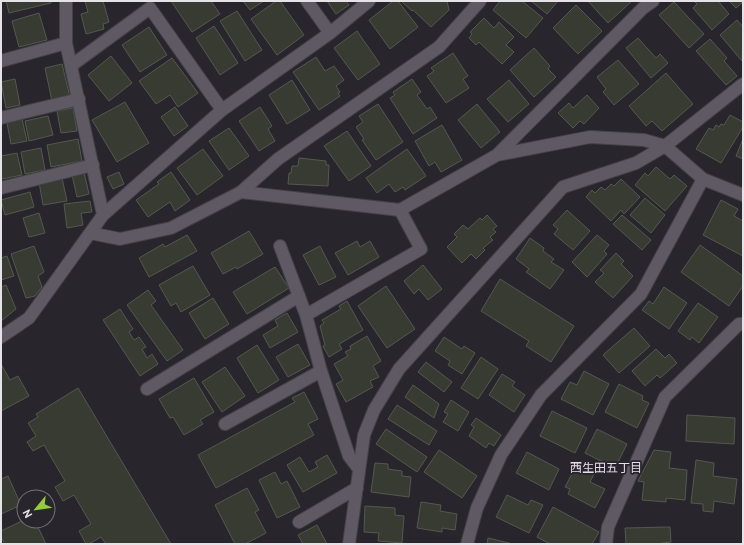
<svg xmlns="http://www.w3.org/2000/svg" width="744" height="545" font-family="Overpass,'Noto Sans JP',sans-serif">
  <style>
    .building { fill: #373b32; stroke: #54594f }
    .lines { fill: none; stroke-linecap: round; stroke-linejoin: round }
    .lane-casing { stroke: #454148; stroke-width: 14 }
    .street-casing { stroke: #454148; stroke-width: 14 }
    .lane { stroke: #5e5963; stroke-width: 12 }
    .street { stroke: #5e5963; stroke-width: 12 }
    .labels { text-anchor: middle; stroke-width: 3.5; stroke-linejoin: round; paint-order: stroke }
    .neighbourhood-label { font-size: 12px; fill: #e6dfeb; stroke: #29252d }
  </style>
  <rect width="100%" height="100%" fill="#29252d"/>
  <path class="building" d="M6,1H51V3L9,13Z
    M85,1H103L109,22L103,24L104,29L86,34L81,14L88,12Z
    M171,1H211L220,14L192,32Z
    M243,1H264L250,10Z
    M276,1H280L304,35L277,55L251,19Z
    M327,1H346L349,5L336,14Z
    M393,1H398L418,27L390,49L369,20Z
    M401,1H447L449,10L431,27L413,10L412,11Z
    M500,1H522L543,18L526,38L493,10Z
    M531,1H558L547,14Z
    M588,1H632L608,23Z
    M694,1H718L729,14L712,30L693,8L697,4Z
    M729,1H743V2L736,8Z
    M674,2L704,34L689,48L659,15Z
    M576,5L602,31L578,54L553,28Z
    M237,11L262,50L245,61L220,21Z
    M39,13L47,40L19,47L12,21Z
    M484,18L494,28L499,22L514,37L506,45L514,52L502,64L479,42L476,45L469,38L472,34L470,32Z
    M737,20L743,27L742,61L720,35Z
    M214,26L238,63L220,75L196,38Z
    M149,27L167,55L140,72L122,45Z
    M357,31L380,64L358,80L334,48Z
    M638,38L656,58L660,54L668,63L651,78L626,48Z
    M710,39L727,58L724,61L737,76L726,85L696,51Z
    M534,48L550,66L548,69L556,77L534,97L510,70Z
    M453,53L468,76L463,79L469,88L446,103L427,76L434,71L431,68Z
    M111,56L132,83L109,101L88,75Z
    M316,57L325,71L334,66L344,80L336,86L340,92L338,93L340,96L319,110L293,72Z
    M172,58L198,93L178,107L170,95L156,104L139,81Z
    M618,60L639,84L614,105L603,92L606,89L597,77Z
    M62,64L70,97L52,101L45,68Z
    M666,73L693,104L662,131L652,121L646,126L629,106Z
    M15,79L20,105L6,108L1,82Z
    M412,79L421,92L417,95L427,109L430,107L437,118L413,134L390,98L395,95L393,92Z
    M292,80L310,110L287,124L269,95Z
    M509,80L529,104L508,122L487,99Z
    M587,95L599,108L584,124L580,121L573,128L558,113L569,103L573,108Z
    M125,102L149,143L117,162L92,120Z
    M378,104L403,142L376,160L362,140L364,139L356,127L363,122L359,116Z
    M477,104L500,132L481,148L458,120Z
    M175,107L188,126L174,136L161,117Z
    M260,107L272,126L268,129L275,141L259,151L239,121Z
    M73,108L77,131L61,133L57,111Z
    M730,115L743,122V127L721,163L696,149L709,128L713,130L716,125L719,127L721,124L724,125Z
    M48,116L53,135L29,141L25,121Z
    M22,119L27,141L11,144L7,123Z
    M442,125L462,160L441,172L435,162L429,166L415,141Z
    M229,128L249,156L229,170L209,141Z
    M347,131L371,166L349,181L324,146Z
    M78,139L82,161L51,167L47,145Z
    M743,139V159L736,156Z
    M41,148L45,170L25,174L21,152Z
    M203,149L223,176L197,195L177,168Z
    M407,149L426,176L405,190L403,187L395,192L389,184L377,193L366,178Z
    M17,153L22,175L2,179L1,172V156Z
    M299,158L326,161V165H329L328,186L288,184L289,173H291L292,166H298Z
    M656,167L670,179L674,175L687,186L665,211L635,185L645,173L648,176Z
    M84,172L89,194L77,197L72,175Z
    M119,172L124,184L113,189L107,177Z
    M171,172L190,200L175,211L170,202L148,217L136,200L159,184L157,182Z
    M62,178L67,201L43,205L39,182Z
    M621,179L640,197L624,214L621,210L611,221L586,197L592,190L595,193L601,187L605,190L611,184L614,186Z
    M30,192L34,207L5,215L1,200Z
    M645,198L665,215L651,233L630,215Z
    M721,200L738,209L734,216L743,221V256L703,235Z
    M90,201L92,212L81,213L83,225L67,228L64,204Z
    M567,210L590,231L573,250L554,234L558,229L553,225Z
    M39,213L45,233L29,237L23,218Z
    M487,215L497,226L493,229L496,232L490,237L493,240L483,248L485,250L476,259L471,254L462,263L447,247L457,237L454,234L463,225L468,229L480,218L482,220Z
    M622,215L651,240L642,250L613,224Z
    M249,231L263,254L237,269L236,267L223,274L211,253Z
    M187,235L197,251L149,277L139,258L163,244L165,247Z
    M597,235L609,245L604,251L607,254L587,277L572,262Z
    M530,238L544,248L543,251L554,259L551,262L564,270L550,289L526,272L529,269L516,259Z
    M357,241L360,247L370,241L379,257L348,275L335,253Z
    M700,245L743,276V286L729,306L681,272Z
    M34,246L44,272L38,276L42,287L35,296L26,298L11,254Z
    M320,246L336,277L319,285L303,255Z
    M616,253L624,261L621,264L633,276L613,298L595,282L604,273L600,270Z
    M7,256L14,276L1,280V258Z
    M423,265L442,289L428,300L419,289L414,294L404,281Z
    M193,266L210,295L181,312L176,303L171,306L159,285Z
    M275,267L289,288L247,314L233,292Z
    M500,279L574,326L551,362L526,346L529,341L481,311Z
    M6,285L16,309L1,321V287Z
    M386,286L415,329L387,348L358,306Z
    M664,287L687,303L669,329L642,310L649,301L653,304Z
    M148,290L156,301L151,305L183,350L167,361L127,305Z
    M213,298L229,324L205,339L189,313Z
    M347,301L363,330L339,344L342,349L329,357L323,346L325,345L320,326L324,323L322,320L341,309L339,306Z
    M698,303L718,317L699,343L692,337L690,340L678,331Z
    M120,309L133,329L129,332L134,340L139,337L146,347L142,349L147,358L152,354L158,364L140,376L103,320Z
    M287,313L298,332L270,348L263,335L278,326L275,320Z
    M634,328L650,346L619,373L603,355Z
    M367,336L381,361L373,366L379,377L370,381L373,387L346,402L336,384L343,380L334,364L348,356L345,352L351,349L350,346Z
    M444,337L462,349L464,346L475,353L462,374L448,365L450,361L435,351Z
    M298,344L310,365L288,377L276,357Z
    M257,345L279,380L258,393L237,358Z
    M656,349L665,358L669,354L677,363L660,378L657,375L645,386L632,371Z
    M481,357L498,369L478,399L461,388Z
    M426,362L452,382L444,392L418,372Z
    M1,364L10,380L18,376L29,396L1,411Z
    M225,367L245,396L222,412L202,382Z
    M584,371L609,384L593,415L561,399L570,382L577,385Z
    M502,374L515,382L512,386L525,395L514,412L489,395Z
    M194,378L214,412L200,420L203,424L184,435L173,417L170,418L159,399Z
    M619,384L643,396L642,400L649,403L637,428L605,412Z
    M413,385L439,404L434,418L405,397Z
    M78,388L171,544H106L101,537L89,544H86L79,531L91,524L74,495L63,501L55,487L65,481L44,445L33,451L27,442L36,436L28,423L38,417L36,414Z
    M304,392L318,419L308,424L314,435L216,488L198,455L295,402L292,398Z
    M451,400L469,412L458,431L443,422L448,414L444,412Z
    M397,405L437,431L429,445L388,419Z
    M552,411L587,428L575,453L540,436Z
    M687,415L735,418L734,444L686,441Z
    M476,418L501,435L494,446L489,443L486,448L469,436L474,427L471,425Z
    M386,429L427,457L417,472L376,444Z
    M597,429L627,444L615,468L585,453Z
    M439,450L477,476L462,498L424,472Z
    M654,450L671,452L669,468L687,470L685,500L666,498V502L642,500L644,482L638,481Z
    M527,452L559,469L549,490L516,473Z
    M327,455L337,473L303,492L287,465L300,457L309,472L318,467L315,462Z
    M696,460L714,463L713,476L737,479L734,504L714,501L713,512L703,511V504L691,503Z
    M375,463L388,464V469L402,471V476L411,477L409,497L371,492Z
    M577,464L594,474L590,482L605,489L595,508L568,494L570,489L565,487Z
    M275,472L281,484L287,481L300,507L277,518L259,480Z
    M8,476L21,505L1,514V479Z
    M247,488L259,510L255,512L266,533L245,544H235L215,505Z
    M507,495L528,505L531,500L543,505L529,533L496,517Z
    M421,502L441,505L440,511L457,514L455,530L442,528V532L417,528Z
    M365,506L395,508V515L404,516L402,543L378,541L379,533L364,532Z
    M553,507L599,532L592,544H550L537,537Z
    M24,520V521H35L46,544H5L1,537V531Z
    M317,525L327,544H303L298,535Z
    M670,527L671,542L662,543V544H626L625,528Z
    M488,538L513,544H487Z"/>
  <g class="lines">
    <g class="lane-casing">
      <path id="lane" d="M307,1L330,33
        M72,65L150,8L222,110
        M1,118L79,99
        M665,146L743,84
        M1,188L93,165
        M241,192L278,159L439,47L480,1
        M280,246L306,315L321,371L349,456L358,468
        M306,315L421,249L400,210
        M147,389L299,296
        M225,424L321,371
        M299,522L357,488
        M606,544L608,527L665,397L739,324H743"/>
    </g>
    <g class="street-casing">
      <path id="street" d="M66,1V43L103,215
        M1,61L66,43
        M497,155L643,8L653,1
        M90,233L120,239L171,228L241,192L400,210L497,155L590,137L644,140L665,146L703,179L743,195
        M1,337L29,318L103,215L222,110L330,33L369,1
        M349,544L364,435L374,410L399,369L563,187L636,163L665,146
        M467,544L477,508L501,455L541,395L641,294L703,179"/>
    </g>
    <use href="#lane" class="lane"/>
    <use href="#street" class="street"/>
  </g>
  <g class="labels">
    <g class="neighbourhood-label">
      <text x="606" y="472">西生田五丁目</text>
    </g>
  </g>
  <rect width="744" height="545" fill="none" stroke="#e5e2e8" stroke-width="4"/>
  <g transform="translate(36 509) rotate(241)"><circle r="19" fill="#29252d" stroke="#747178"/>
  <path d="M0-3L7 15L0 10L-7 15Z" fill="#95cc3a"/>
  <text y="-6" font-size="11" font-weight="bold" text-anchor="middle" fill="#e5e2e8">N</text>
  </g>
</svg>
